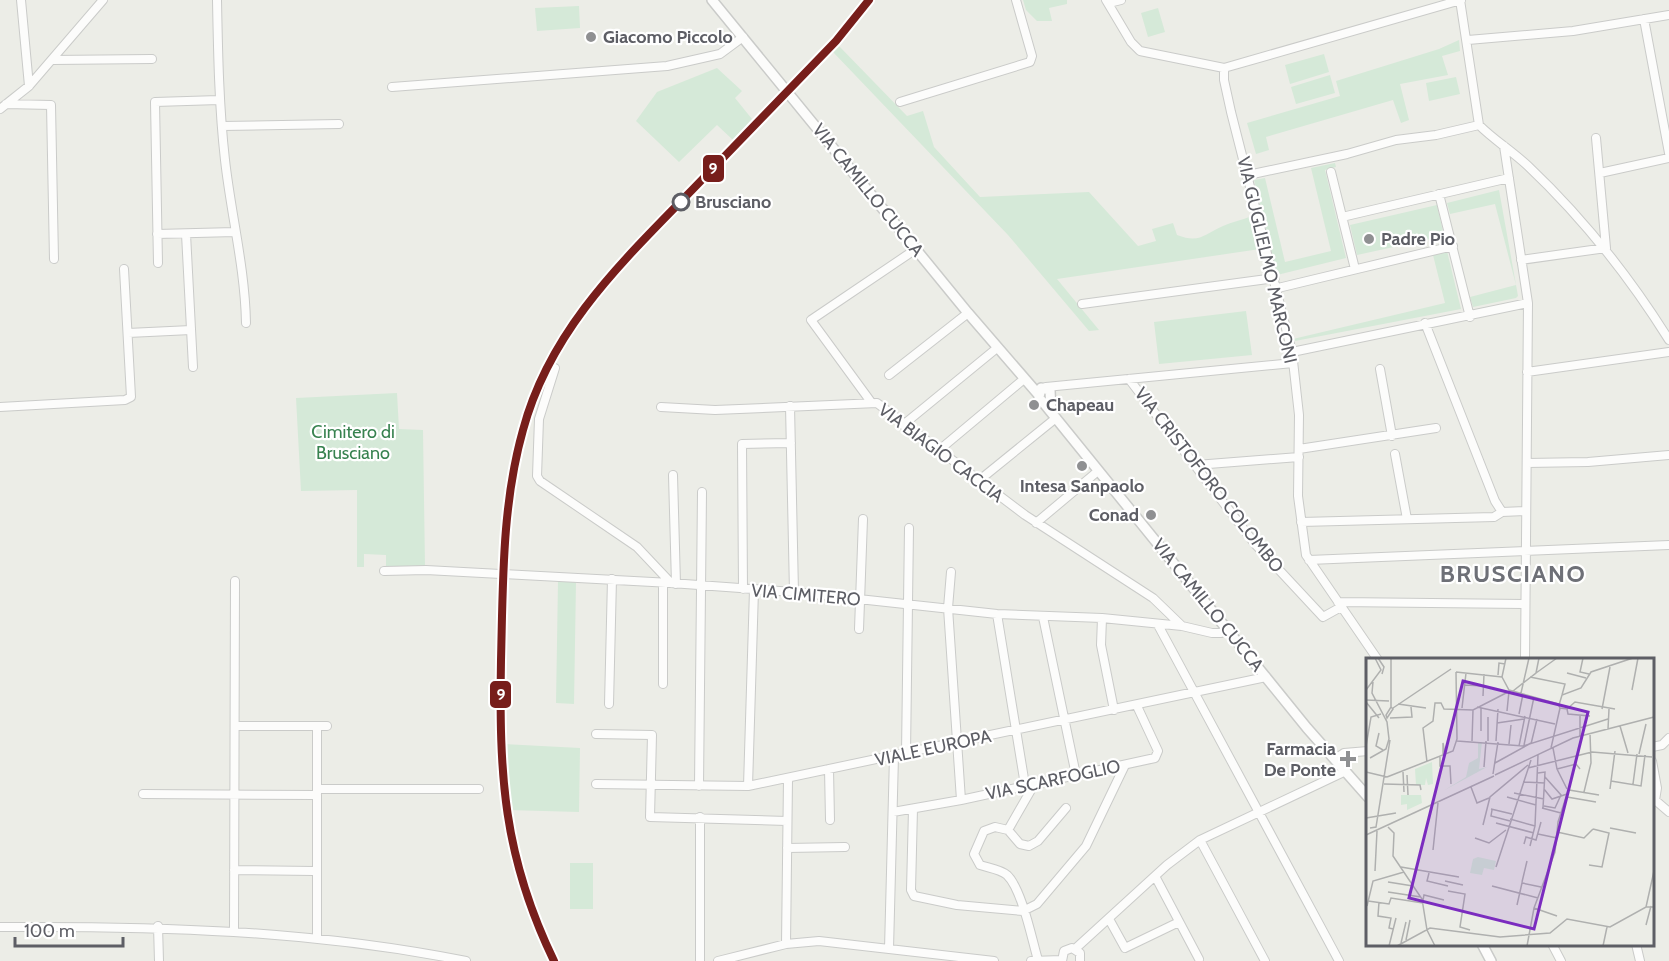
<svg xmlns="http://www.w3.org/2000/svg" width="1669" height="961" font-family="Cabin,sans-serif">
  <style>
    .green { fill: #d5e9d8 }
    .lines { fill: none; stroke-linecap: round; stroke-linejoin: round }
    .minor-casing { stroke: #cacbc9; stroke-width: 10 }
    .tertiary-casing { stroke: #cacbc9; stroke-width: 12 }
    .minor { stroke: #fcfcfb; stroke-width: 8 }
    .tertiary { stroke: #fcfcfb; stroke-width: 9 }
    .rail-1-casing { stroke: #fff; stroke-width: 12 }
    .rail-1 { stroke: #771e1b; stroke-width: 8 }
    .poi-dot { fill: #8f9092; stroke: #fff; stroke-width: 2 }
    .stop-dot { fill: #fff; stroke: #5d5e65; stroke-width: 3 }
    .labels { text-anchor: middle; stroke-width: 4.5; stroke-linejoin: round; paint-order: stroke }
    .poi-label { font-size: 18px; font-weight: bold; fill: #5d5e65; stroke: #fff; text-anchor: start }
    .street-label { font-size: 18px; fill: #5d5e65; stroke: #fff }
    .stop-label { font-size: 18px; font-weight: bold; fill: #5d5e65; stroke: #fff; text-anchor: start }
    .park-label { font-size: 18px; fill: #37824f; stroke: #fff }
    .district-label { font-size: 24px; font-weight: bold; letter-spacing: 1.5px; fill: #6e7077; stroke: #fff }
    .inset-road { fill: none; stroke: #afb0af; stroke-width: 1.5 }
    .view { fill: #7b2cbf; fill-opacity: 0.15; stroke: #7b2cbf; stroke-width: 3 }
    .inset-edge { fill: none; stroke: #5d5e65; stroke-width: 3 }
    .line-badge { stroke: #fff; stroke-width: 2 }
    .badge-label { font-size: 16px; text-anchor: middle; font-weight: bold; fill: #fff }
  </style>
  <rect width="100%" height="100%" fill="#ecede7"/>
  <path class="green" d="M1023,0H1067V4L1049,8L1052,21H1037L1026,10Z
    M579,6L580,28L537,31L535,8Z
    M1158,8L1165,32L1148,37L1141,13Z
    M1459,40L1460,51L1442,56L1448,75L1400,84L1409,120L1401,123L1393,100L1266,137L1269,150L1256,154L1247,123L1340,96L1336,81L1439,49Z
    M839,46L907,116L923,111L934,147L980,197L1089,192L1138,246L1156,241L1152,229L1173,223L1177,235C1200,244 1204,234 1223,226C1232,222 1242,220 1252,216L1260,249L1057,279L1099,330L1089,331L1008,235L833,52Z
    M1324,54L1329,72L1290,84L1285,65Z
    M717,68L742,91L735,98L752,119L733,140L717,125L679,162L636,121L657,92Z
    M1330,75L1335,93L1296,104L1291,87Z
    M1456,77L1460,94L1429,101L1426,83Z
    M1335,163L1336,167L1325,170L1346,258L1277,275L1254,180L1265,178L1285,262L1331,251L1311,168Z
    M1499,190L1518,296L1516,298L1473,307L1470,297L1516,285L1495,204L1450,214L1447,203Z
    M1437,205L1444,236L1357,255L1350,225Z
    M1447,251L1461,309L1295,341L1293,339L1445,303L1433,255Z
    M1246,311L1252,355L1159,364L1154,322Z
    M397,393L399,429L423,430L425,567L386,566V555L364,554V567H357V490L301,491L296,398Z
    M558,581L576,582L574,704L556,703Z
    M503,744L580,748L579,812L506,810Z
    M570,863H593V909H570Z"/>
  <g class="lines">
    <g class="minor-casing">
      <path id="minor" d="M21,0L29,86
        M217,0C218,54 219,107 225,160C231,214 245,268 246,323
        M1106,0L1131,42L1140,51L1224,68L1461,0
        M1460,0L1479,125C1494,140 1512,151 1528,166C1584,219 1629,276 1669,340
        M1109,3L1121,0
        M1644,19L1669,153
        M1468,40L1573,31L1669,15
        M52,60L152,59
        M1224,68V80L1231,112L1292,352L1299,415L1298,496L1306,555L1378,660
        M392,87L667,66L720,54L743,37
        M900,102L1030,62L1032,56L1016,0
        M6,104L51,105L54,259
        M0,109L29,86L103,0
        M222,126L339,124
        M1596,138L1606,248
        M1504,146L1528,303L1525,660
        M1331,172L1355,269
        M1600,173L1669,158
        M1248,175L1347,154L1396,140L1436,135L1479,125
        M1439,194L1470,317
        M1342,217L1509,178
        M157,234L235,232
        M186,234L193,367
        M1521,260L1606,248
        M158,263L155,102L219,100
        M1278,288L1453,246
        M1082,304L1275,278
        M1425,323L1495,501L1502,512
        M128,333L191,330
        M1292,352L1528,303
        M555,368L539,419L537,476L540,481L637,547L671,583
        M1380,369L1392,436
        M1527,372L1669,352
        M889,375L968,313
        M1129,379L1255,544L1323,617L1341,607
        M1046,387L1293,363
        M871,402L811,320L916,249
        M790,406L794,592
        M0,407L125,400L131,397L124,269
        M661,407L715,410L877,403L1025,515L1153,598L1182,626
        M903,425L997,348
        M1299,449L1436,428
        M938,451L1024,379
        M1395,454L1407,519
        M1527,463L1588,462L1669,455
        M1196,465L1299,457
        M673,475L676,584
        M982,478L1056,418
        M1301,522L1494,517L1502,512L1525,511
        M1036,523L1098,471
        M1309,560L1669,545
        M384,571L426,570L671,583L794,592L997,614L1102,618L1182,626L1212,633H1221L1227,629
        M951,572L948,608L961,800
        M743,589L742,444L791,443
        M1338,602L1524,604
        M997,614L1025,785
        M1043,617L1076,775
        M1102,618L1101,645L1114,710
        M1158,625L1339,961
        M859,629L863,519
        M663,684V583
        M609,704L612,579
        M235,726H327
        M596,734L652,735L650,817L787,821
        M1652,747L1662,745L1669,738
        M906,753L909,528
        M1335,759L1344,753L1368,751
        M1652,761L1657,788L1655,800L1669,812
        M829,769L830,820
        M1035,783L1008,830L995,827L984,831L974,854L980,865C989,868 1000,869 1007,875C1022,889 1032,940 1038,960
        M596,784L748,786L1266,677
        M699,786L702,492
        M748,786L754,590
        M317,789H479
        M143,794L317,795V937
        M317,794V726
        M913,809L911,890L914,896L957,905L1023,911L1037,904L1086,846L1125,765
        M893,812L961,800L1155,758L1158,751L1137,706
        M700,817V961
        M1008,830L1020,844L1029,846L1038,841L1066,808
        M1200,840L1265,961
        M787,848L845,847
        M234,870L314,871
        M1155,876L1199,959
        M1109,919L1125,948L1179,922
        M158,926L159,961
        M0,927C159,926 309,930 466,961
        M234,931L235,581
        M786,944L788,779
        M1552,944L1561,961
        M1636,944L1640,961
        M889,949L894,756
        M1075,949L1167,865L1200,840L1346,771
        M718,961L786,944L819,941L994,961
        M1031,961L1062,960
        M1062,961L1064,951L1072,948L1080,953V961"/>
    </g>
    <g class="tertiary-casing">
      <path id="tertiary" d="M712,0L968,313L1038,394
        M1039,397L1041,388L1050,390L1051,411
        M1042,401L1307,728L1368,797
        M1482,944L1491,961"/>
    </g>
    <use href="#minor" class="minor"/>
    <use href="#tertiary" class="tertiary"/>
    <g class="rail-1-casing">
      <path id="rail-1" d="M554,961C503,856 499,774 501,660C503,583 502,504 523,430C550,329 623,261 694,188C741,139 789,90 836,41L869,0"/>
    </g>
    <use href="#rail-1" class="rail-1"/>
  </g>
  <g class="poi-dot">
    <circle cx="591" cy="37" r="6"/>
    <circle cx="1369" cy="239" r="6"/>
    <circle cx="1034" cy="405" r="6"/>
    <circle cx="1082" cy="466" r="6"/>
    <circle cx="1151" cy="515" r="6"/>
    <path d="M1345 750h6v6h6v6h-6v6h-6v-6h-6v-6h6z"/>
  </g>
  <circle class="stop-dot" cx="681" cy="202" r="8"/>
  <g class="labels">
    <g class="poi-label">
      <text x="603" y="43">Giacomo Piccolo</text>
      <text x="1381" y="245">Padre Pio</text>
      <text x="1046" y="411">Chapeau</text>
      <text x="1082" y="492" text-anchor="middle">Intesa Sanpaolo</text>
      <text x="1139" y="521" text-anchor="end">Conad</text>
      <text x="1336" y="755" text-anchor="end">Farmacia<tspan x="1336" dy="21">De Ponte</tspan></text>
    </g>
    <g class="street-label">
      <text transform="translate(868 190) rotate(51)" y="6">VIA CAMILLO CUCCA</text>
      <text transform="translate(1267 260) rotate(77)" y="6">VIA GUGLIELMO MARCONI</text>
      <text transform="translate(941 453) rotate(37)" y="6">VIA BIAGIO CACCIA</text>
      <text transform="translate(1209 480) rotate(52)" y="6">VIA CRISTOFORO COLOMBO</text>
      <text transform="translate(806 595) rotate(5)" y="6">VIA CIMITERO</text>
      <text transform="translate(1208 605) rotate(51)" y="6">VIA CAMILLO CUCCA</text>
      <text transform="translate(933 748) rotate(-12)" y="6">VIALE EUROPA</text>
      <text transform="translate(1053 780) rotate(-12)" y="6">VIA SCARFOGLIO</text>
    </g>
    <g class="stop-label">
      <text x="695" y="208">Brusciano</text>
    </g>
    <g class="park-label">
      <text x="353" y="438">Cimitero di<tspan x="353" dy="21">Brusciano</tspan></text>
    </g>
    <g class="district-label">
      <text x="1513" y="582">BRUSCIANO</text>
    </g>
  </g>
  <g transform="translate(1366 658)">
    <rect width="288" height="288" fill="#ecede7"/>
    <path d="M112,84H116L113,111L121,109L77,133L100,119L103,105L112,100ZM66,104L67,126L62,127L60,120L59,127H50L49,111ZM35,137H55L56,145L41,152V146L35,147ZM112,199L130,203L128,212L118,210L116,217L104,215L107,201Z" fill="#d5e9d8"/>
    <path class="inset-road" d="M12,0L18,9L16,16M25,0V49M140,0L136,19L143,32L192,46L194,50M217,0L214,14L223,16M90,14L136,19M170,15L191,0M201,15L220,20M132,17L133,5L139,6M164,19L199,26L196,37M99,27L118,28M0,32L15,12L9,0M266,32L272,0M147,33L170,15L173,0M155,35L163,0M117,38L118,16M0,42L23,43M0,44L13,60M32,46L60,50M193,47L196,37L215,30L225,14L267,0M25,49L27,51L21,60L20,57ZM111,49L189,66M27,50L85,11M96,50L100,15M194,50L201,51L209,44L249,51M201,51L202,56L224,58M236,51L244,9M141,53L143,33M153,56L157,36M24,60L46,59L45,49M131,65L158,61M254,68L262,95M242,71L243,51M115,73V50M13,75L10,88L17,92M214,78V58M91,83L157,88L242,61M106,83L107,52M122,83V59M130,83L132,51M143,86L145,67M165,86L171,61M158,87L168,39M0,88L5,59L15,56M153,88L159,58M185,90L194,50M187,90L191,111L201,131M273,96L280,66M77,97V85L79,96M74,98V108H84L85,126M4,100L20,91L23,81L21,64L6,35L7,24M61,104L57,70L67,63L69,45H75L78,51L107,52L144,33M129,105L165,85M118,109L120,83M162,110L226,94L286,99M191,111L210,106L214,111M0,114L21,119M37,114L38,134M172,115L179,114L177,150M127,116L132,84M41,117L42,137M129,117L207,80L288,59M21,119L87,93L91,81L90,14M245,123L275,128L279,97M157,124L179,125M18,126L54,127L55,132M267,126L271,96M105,129L111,145L123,140M178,131L186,141L201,136M244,131L249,93M203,132L233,137M218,134L225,105L224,75M148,135L178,141M141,139L170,147M201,139L230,144M178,148L189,150L195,137L179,119M176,150L195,155M125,151L146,156M126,152L125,158L144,163M0,160L30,155M144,161L169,168M130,165L168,175M117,167L124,139L162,107M22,169L28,175L27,198L56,241L61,272L69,288M4,170L10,169L24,82M244,170L270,175M191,174L218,180L227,171M172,176L191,180M0,177L128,118M109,180L123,185L140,172M158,186L160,179L170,182L175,164M164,188L169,168L172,97M67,192L72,145M223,207L236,209L243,175L227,171M35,209L93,219M130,209L165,102M9,213L11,173M63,215L61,223L82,228M79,223L97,227M22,224L47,228M156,224L161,203M126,228L172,240M82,233L99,236L94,269L104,272M22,234L55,239M57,242L58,237L78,242M2,243L23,246L25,240L57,245M13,244L12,258L25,260L23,270L27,271M151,247L156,225L175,229M1,248L7,223L38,214M280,249L288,213M168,250L191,258M280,267L285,248M40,282L44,262M35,285L40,264M23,288L30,260M31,288L64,270L134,279L184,275L201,261L244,269L280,249H288M161,288L168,250L189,194L192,164L202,133M237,288L241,269"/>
    <path class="view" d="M97,23L222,54L168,271L43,240Z"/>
    <rect width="288" height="288" class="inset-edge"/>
  </g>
  <g class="line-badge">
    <rect x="702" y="154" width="23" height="29" rx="6" fill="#771e1b"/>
    <rect x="489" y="680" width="23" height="29" rx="6" fill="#771e1b"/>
  </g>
  <g class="badge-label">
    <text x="713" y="174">9</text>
    <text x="501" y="700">9</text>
  </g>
  <path d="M15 937v9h108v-9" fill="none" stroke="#5d5e65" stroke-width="3"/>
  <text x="24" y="937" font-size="18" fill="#5d5e65" stroke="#ffffff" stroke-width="4.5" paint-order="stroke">100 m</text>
</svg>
